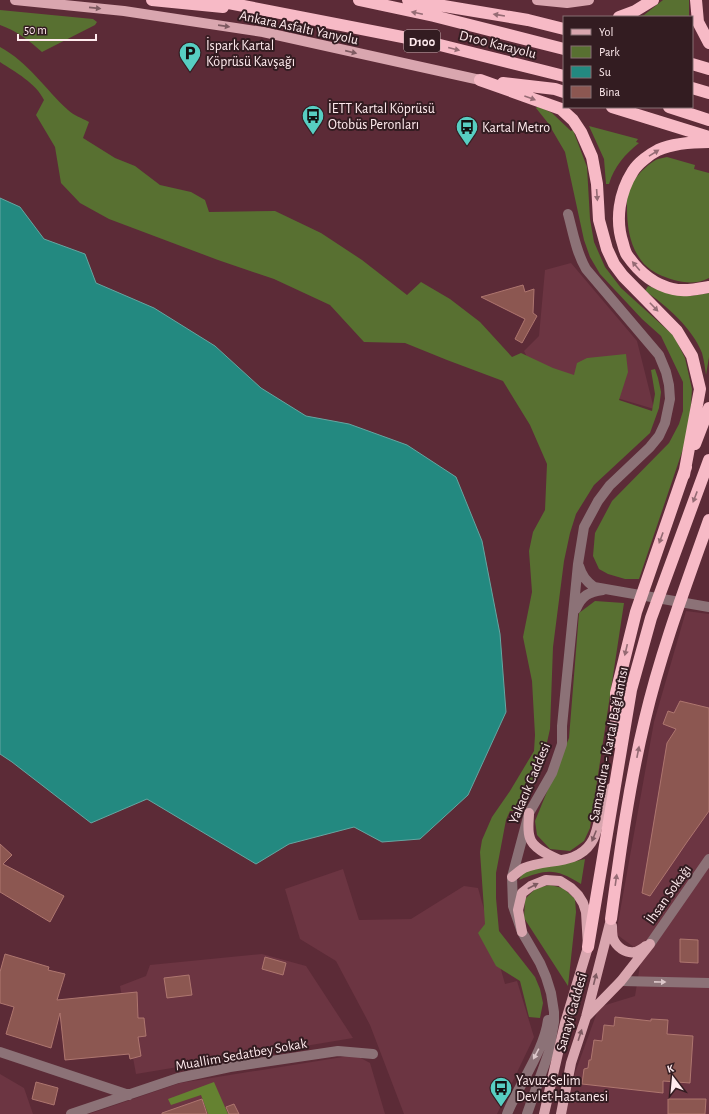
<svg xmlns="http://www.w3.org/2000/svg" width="709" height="1114" font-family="'Alegreya Sans',sans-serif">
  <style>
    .built { fill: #6c3542 }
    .green { fill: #587031 }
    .forest { fill: #658231 }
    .water { fill: #238980; stroke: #65a6a1 }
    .building { fill: #8c5751; stroke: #ae766f }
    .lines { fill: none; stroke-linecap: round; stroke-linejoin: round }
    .minor { stroke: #8c7277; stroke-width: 10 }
    .major { stroke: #d9a6af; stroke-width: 10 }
    .highway { stroke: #f7bac6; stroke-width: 12 }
    .oneway { fill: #7e5a61 }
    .oneway2 { fill: #956b74 }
    .oneway3 { fill: #dcc7ca }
    .labels { text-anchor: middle; stroke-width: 4; stroke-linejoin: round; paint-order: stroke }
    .shield { fill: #331c21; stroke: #c2adb0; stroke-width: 1 }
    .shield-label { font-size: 13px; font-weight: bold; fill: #ffebee }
    .street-label { font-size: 14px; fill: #ffebee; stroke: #331c21 }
    .poi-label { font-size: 14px; fill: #ffebee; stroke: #331c21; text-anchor: start }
  </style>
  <rect width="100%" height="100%" fill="#5c2b37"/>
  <path class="built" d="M571,263L637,341L654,409L536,374L524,351L539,336L545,270Z
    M686,611L709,614V1114H566L575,1073L599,1007L635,996L642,953L616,934L654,722Z
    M343,869L359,920L411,919L464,886L478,888L505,984L517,981L534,1037L497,1114H404L370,1025L336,961L300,939L285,889Z
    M262,954L306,966L353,1038L136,1074L120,986L146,976L150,965Z
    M355,1055L370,1063L385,1114H89L180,1083Z
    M0,1074L24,1088L33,1114H0Z"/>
  <path class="green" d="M663,0H689V17H637L644,15Z
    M0,10L93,19L97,22L95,25L42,52C30,41 15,30 0,25Z
    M0,47C28,62 45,89 68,110C73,115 82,118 89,122L83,138L115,158L135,166L160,185L191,192L205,200L209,212L275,211L321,233L362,260L407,295L421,282L450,299L480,322L512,357L521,353L553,368L574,375L577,363L587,358L626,354L628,372L619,400L652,411L655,394L651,370L655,369L658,378L661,392L659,408L650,433L594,485L576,514L570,533L564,561L553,647L550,729L544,756L535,777L513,811H510L506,820L496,873V898L499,931L535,977L540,989L543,1003L540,1018L529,1017L520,981L496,966L478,933L485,924L480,852L482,840L492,817L510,791L534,751L535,735L532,681L523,637L532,592L529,551L533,532L545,510L547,464L530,425L503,381L447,360L405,343L364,342L330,305L274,279L218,260L109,219L80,203L61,183L55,147L36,115L44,100C36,83 15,72 0,62Z
    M538,106L552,113L571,131L573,130L587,167L590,219L594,242L605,267L621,288L674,336L685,358L692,389L690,417L685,443L639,579H625L608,574L599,569L593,556L595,533L612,501L669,443L679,424L683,411V382L661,336L642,319L600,274L590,257L584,240L565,152L548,123L536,108Z
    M589,126L638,139L636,142L639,143C625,154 614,167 609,184H606L604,159Z
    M667,157L695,165L694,169L709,173V278C698,284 685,283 674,280C663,277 652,272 644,264C630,248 627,228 627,207C627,203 626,199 627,195C629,183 646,164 658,159C661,158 664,158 667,157Z
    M648,286L671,293L690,296L709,293V357L706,375C705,368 704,360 702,353C693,329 666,305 645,291Z
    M595,601L624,603L590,828L584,841L570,851L550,849L537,835L535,821L569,738L579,613Z
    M585,859L581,884C555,868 547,869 519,880L521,876L528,866L559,865Z
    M550,885L563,888L575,899L576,912L568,986L524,918L525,899L536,888Z"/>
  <path class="forest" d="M214,1082L228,1114H208L201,1095L171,1105L168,1099Z"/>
  <path class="water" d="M0,198L20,207L44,239L85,254L96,283L154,308L215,346L261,388L306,416L349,424L407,445L456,477L482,541L500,634L506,712L468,795L420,839L382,842L354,827L289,844L256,864L147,799L91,823L12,762L0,754Z"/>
  <path class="building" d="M523,285L525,292L534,289L533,313L537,316L522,343L515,339L525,319L481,297Z
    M680,701L709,708V811L687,842L650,896L642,893L667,743L676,729L663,724L668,711L674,713Z
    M0,844L12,855L3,864L64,896L50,922L0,892Z
    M680,939L698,940V963L680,962Z
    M5,954L49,967L48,970L65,974L57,1000L137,992L138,1018H144L146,1036L138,1037L141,1056L130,1059L129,1054L65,1060L60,1013L51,1048L6,1034L14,1007L0,1003V972Z
    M265,957L286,963L283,975L262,969Z
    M189,975L192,995L167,998L164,978Z
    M615,1017L651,1021V1019L668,1020L667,1034L693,1036L690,1083L663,1081V1093L582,1084L584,1069L588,1068L589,1060H591L594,1040L602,1041L604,1025L614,1026Z
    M36,1082L58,1088L54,1105L32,1099Z
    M202,1099L207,1114H162V1113Z
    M668,1099H706L705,1114H668Z
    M234,1104L239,1114H229L226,1107Z"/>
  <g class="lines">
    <path class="minor" d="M579,566C582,576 586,581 594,587L709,607
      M576,609C582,595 589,592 603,590
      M650,944L709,859
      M621,981L709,983
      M0,1052L129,1095
      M71,1114L178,1078L230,1067L338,1051L373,1054
      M507,1114C519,1084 544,1051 548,1020
      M527,1114L549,1052L554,1022V1012L551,993L546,977L540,963L522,932L513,906L512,877L529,813L552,773L562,744V726L578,564L584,527L598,501L610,485L650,447L659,436L665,423L670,399L669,385L666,372L659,355L586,269C576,252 573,232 568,214"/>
    <path class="major" d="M15,0L124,11L263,32L480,80
      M537,0L567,3L589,0
      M529,813C529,821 527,830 530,838C533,849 551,856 560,860
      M512,877C516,874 520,870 524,868C546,858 576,866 591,843C596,836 597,828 599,820C602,809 607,799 611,788
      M612,926C612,929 612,934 613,938C616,947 626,954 635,952C639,951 643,948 646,946
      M522,932L518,910L522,893L531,886L546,880L560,881L571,888L578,895L583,903L586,912L588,947L565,1023L544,1114
      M586,1017L621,981L650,944
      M561,1114L571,1063L586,1017L611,919"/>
    <path class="highway" d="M152,0L223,7
      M213,0L428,42L564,76
      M359,0L434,16L564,49
      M408,0L528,20L564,29
      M696,0L698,22L709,43
      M619,17L635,11L653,0
      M692,64L709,69
      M480,80L561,109L573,120L581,132L592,157L597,184L599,220L607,249L614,264L623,276L677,331L692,356L700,389L684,475
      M503,83L555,89L564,92
      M692,88L709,93
      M612,107L709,137
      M669,107L709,120
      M709,142C692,142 674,143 658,150C650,154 638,163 633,171C619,193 615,220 623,244C624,248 625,252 627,255C638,271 654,285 673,289C684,292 698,289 709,287
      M695,444L709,408
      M616,742V693L636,612L686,467
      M611,919C620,852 629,785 645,719C661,651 686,585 709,520
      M588,947L631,690L651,618L709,460"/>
  </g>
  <defs><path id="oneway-solid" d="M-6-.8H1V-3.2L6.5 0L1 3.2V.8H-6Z"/></defs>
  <g class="oneway">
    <use href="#oneway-solid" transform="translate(95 8) rotate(6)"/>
    <use href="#oneway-solid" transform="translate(224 26) rotate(8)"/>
    <use href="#oneway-solid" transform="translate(351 52) rotate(13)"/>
    <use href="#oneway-solid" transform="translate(594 836) rotate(112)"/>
    <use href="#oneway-solid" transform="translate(533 886) rotate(-28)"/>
    <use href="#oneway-solid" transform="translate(595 979) rotate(-76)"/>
    <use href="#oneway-solid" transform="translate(580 1035) rotate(-72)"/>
  </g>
  <g class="oneway2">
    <use href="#oneway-solid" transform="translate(417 13) rotate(-168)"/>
    <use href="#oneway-solid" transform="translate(499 15) rotate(-171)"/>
    <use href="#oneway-solid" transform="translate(454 49) rotate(14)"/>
    <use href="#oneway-solid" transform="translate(530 98) rotate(20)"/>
    <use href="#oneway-solid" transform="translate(654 153) rotate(-32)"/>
    <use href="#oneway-solid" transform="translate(597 195) rotate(86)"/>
    <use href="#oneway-solid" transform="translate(636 266) rotate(-130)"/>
    <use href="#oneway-solid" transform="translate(654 307) rotate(46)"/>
    <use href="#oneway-solid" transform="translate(695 497) rotate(111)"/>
    <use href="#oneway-solid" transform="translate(661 538) rotate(110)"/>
    <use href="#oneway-solid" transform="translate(626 650) rotate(103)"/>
    <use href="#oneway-solid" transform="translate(638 752) rotate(-79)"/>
    <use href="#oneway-solid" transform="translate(616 880) rotate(-82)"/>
  </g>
  <g class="oneway3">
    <use href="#oneway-solid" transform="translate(660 982) rotate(1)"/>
    <use href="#oneway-solid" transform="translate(536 1054) rotate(118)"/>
  </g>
  <defs>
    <g id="parking-pin" transform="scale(1.15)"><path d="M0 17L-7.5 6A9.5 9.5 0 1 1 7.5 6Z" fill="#57cec2" stroke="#331c21"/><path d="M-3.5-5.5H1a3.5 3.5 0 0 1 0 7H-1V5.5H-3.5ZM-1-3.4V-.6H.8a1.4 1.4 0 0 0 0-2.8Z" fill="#111"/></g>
    <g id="bus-pin" transform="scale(1.15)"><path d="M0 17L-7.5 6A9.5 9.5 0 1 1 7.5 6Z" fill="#57cec2" stroke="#331c21"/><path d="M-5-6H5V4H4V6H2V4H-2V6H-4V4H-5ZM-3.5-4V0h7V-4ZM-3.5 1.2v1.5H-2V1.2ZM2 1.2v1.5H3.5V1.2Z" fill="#111"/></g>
  </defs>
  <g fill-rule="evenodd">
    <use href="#parking-pin" x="190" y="53"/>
    <use href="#bus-pin" x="313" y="116"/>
    <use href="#bus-pin" x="467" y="127"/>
    <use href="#bus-pin" x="501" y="1088"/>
  </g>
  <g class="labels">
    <rect class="shield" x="404" y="30" width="36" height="22" rx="3"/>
    <g class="shield-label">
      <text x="422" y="46">D100</text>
    </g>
    <g class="street-label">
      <text transform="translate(299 27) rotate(12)" y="5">Ankara Asfaltı Yanyolu</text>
      <text transform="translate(498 44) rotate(14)" y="5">D100 Karayolu</text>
      <text transform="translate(608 744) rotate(-79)" y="5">Samandıra - Kartal Bağlantısı</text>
      <text transform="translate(529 783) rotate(-67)" y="5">Yakacık Caddesi</text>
      <text transform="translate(668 894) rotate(-55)" y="5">İhsan Sokağı</text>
      <text transform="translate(571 1012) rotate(-74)" y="5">Sanayi Caddesi</text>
      <text transform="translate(241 1054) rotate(-10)" y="5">Muallim Sedatbey Sokak</text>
    </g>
    <g class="poi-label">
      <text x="206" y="50">İspark Kartal<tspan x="206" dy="16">Köprüsü Kavşağı</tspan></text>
      <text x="328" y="113">İETT Kartal Köprüsü<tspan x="328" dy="16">Otobüs Peronları</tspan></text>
      <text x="482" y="132">Kartal Metro</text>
      <text x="516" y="1085">Yavuz Seli̇m<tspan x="516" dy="16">Devlet Hastanesi̇</tspan></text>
    </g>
  </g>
  <rect x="563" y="16" width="130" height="92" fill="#331c21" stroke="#856f73"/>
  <rect x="571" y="29" width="20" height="6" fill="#d9a6af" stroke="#856f73"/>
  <text x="599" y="36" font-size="12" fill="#ffebee">Yol</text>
  <rect x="571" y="46" width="20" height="12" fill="#587031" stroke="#856f73"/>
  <text x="599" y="56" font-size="12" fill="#ffebee">Park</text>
  <rect x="571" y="66" width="20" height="12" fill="#238980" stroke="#856f73"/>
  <text x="599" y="76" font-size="12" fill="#ffebee">Su</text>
  <rect x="571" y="86" width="20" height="12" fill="#8c5751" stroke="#856f73"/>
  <text x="599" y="96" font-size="12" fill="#ffebee">Bina</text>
  <g transform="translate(673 1078) rotate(344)" stroke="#331c21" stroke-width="3" paint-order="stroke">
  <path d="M0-3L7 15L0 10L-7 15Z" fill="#ffebee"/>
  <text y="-6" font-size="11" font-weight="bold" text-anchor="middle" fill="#ffebee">K</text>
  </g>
  <path d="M18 34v6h78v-6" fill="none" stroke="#ffebee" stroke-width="2"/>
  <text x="24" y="34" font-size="12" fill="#ffebee" stroke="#331c21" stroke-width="3" paint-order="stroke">50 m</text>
</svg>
